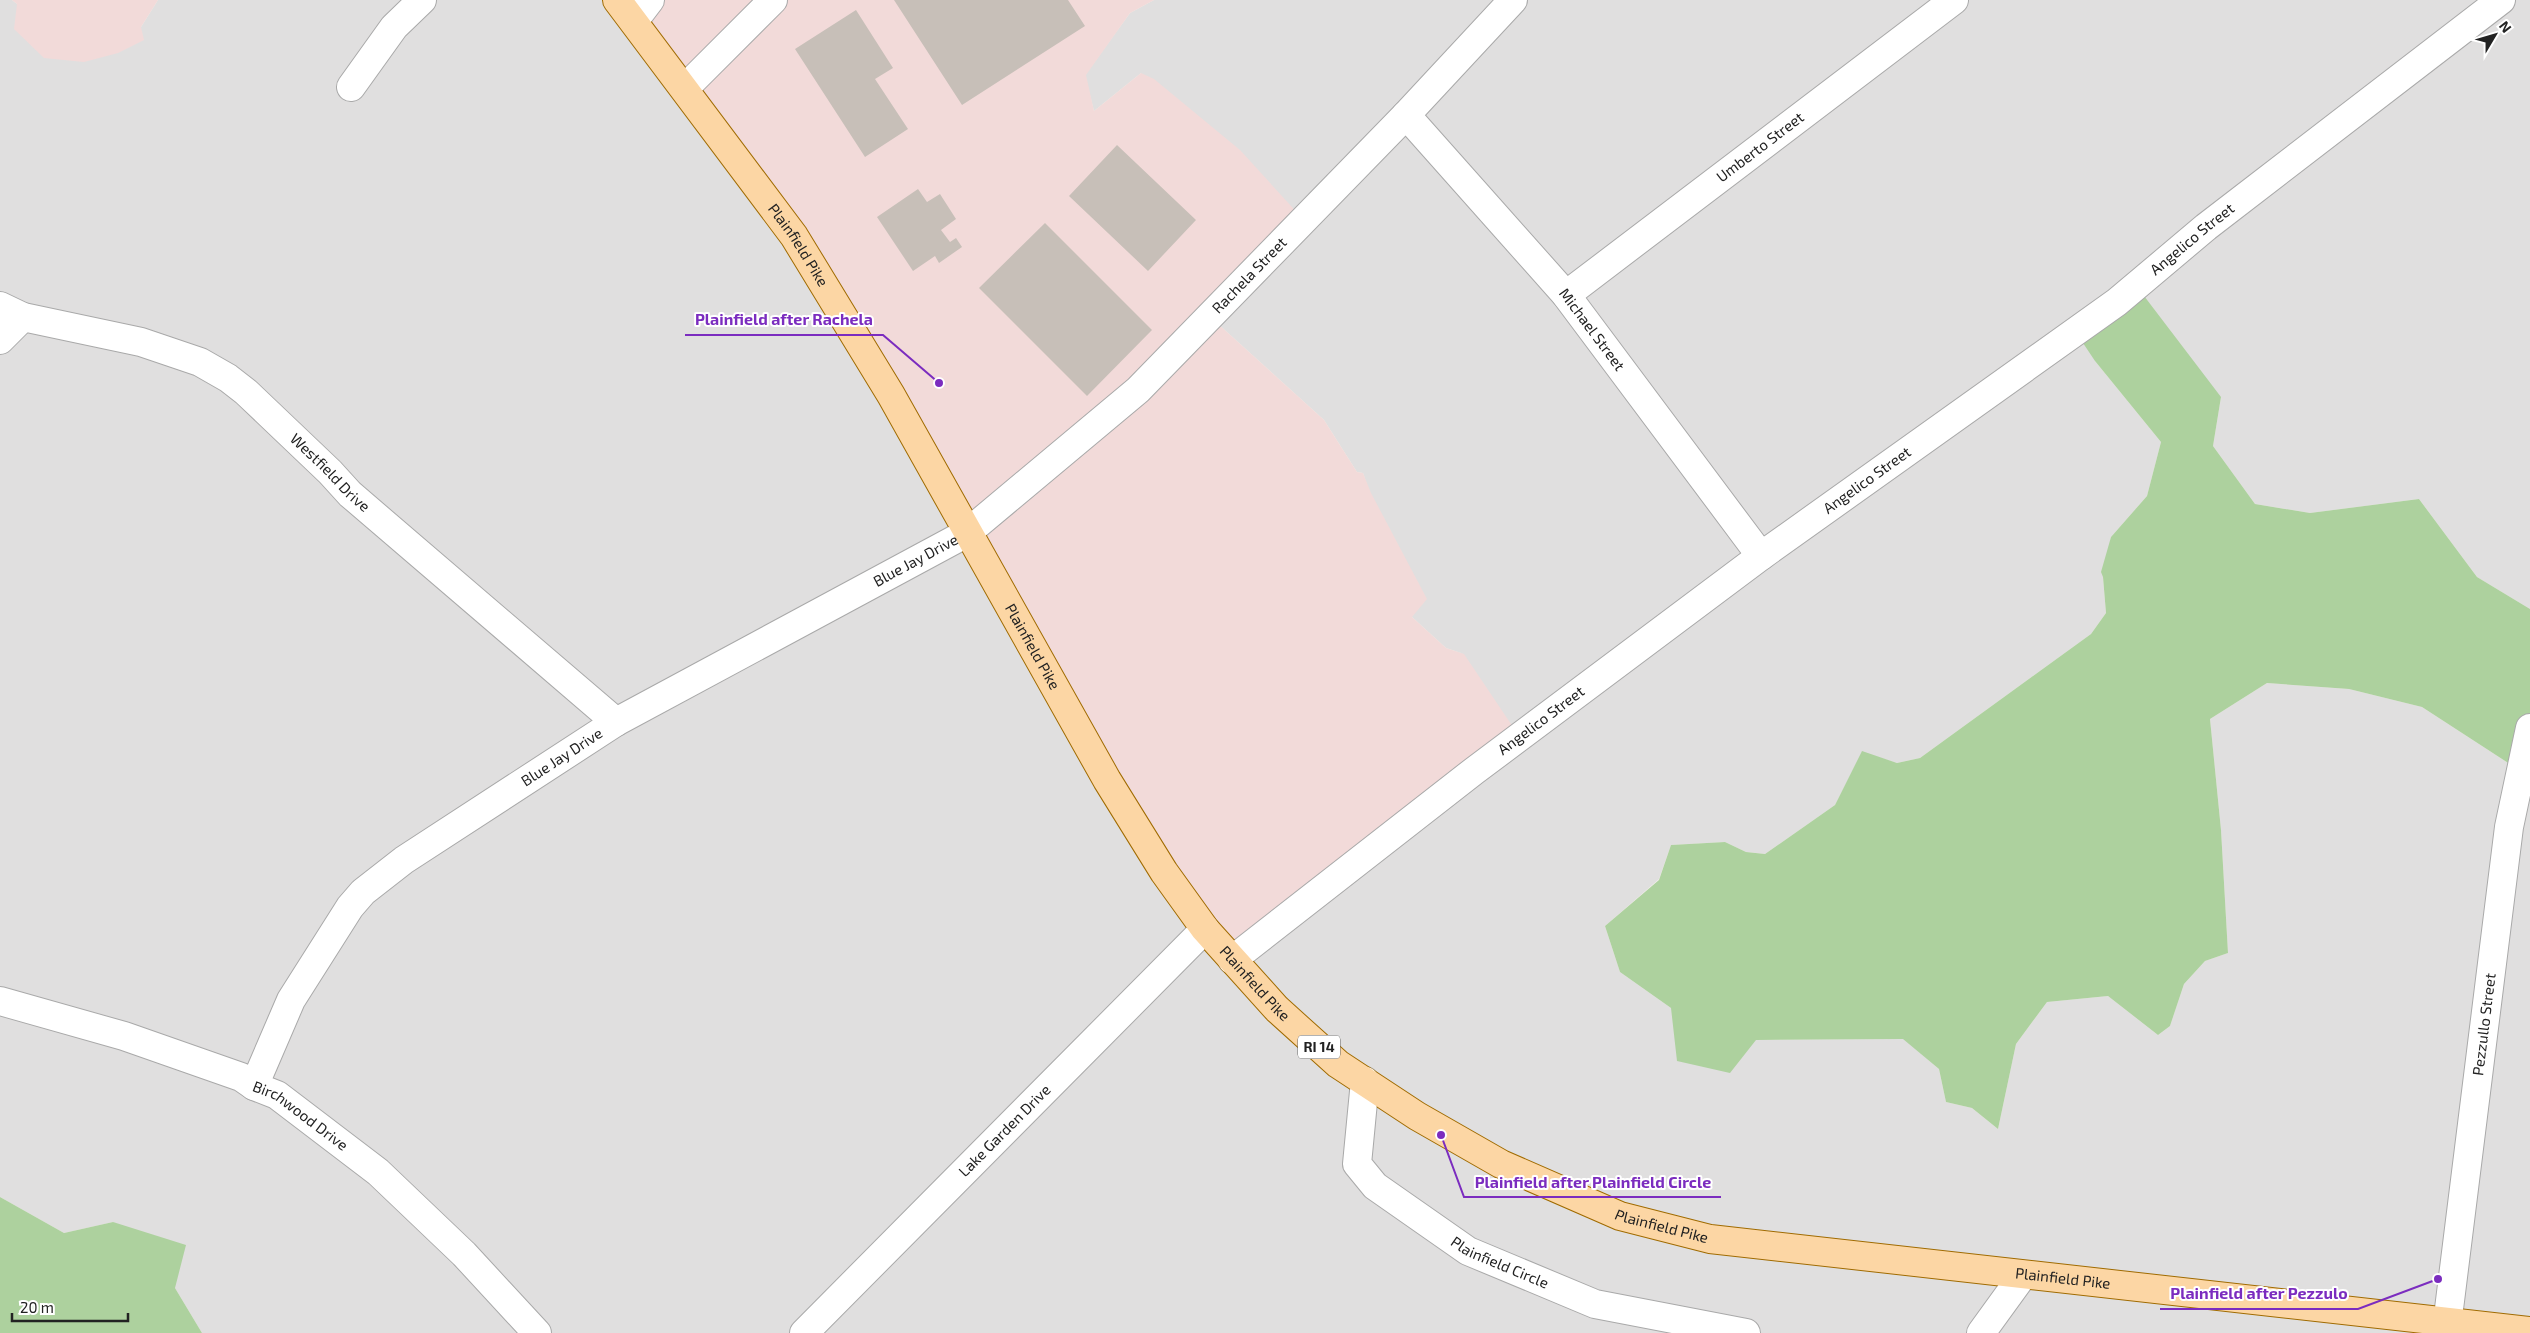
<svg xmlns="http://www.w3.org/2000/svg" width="2530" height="1333" font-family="'Exo 2',sans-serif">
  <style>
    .residential { fill: #e0dfdf }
    .commercial { fill: #f2dad9 }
    .forest { fill: #add19e }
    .building { fill: #c7bfb8 }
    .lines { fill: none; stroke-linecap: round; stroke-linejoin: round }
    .minor-casing { stroke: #a9a9a9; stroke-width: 30 }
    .major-casing { stroke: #a06b00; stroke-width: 30 }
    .minor { stroke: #fff; stroke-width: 28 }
    .major { stroke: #fcd6a4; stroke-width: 28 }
    .labels { text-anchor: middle; stroke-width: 4; stroke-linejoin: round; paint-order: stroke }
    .shield { fill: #fff; stroke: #646464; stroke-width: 1 }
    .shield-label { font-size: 14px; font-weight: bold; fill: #222 }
    .street-label { font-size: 15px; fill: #222; stroke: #fff }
    .leader { fill: none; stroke: #7b2cbf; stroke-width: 2 }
    .callout-dot { fill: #7b2cbf; stroke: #fff; stroke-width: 2 }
    .callout-label { font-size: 16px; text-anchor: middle; font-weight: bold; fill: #7b2cbf; stroke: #fff; stroke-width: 4; stroke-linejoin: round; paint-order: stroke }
  </style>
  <rect width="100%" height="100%" fill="#f2efe9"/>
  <path class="residential" d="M0,0H12L17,4L141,27L158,0H619L808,248L965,517L1464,654L1446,648L1412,617L1363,473L1357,472L1324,420L1217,323L1141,73L1094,111L1085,75L1130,13L1154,0H2530V609L2477,577L2419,499L2310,513L2255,504L2213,446L2221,397L2095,361L2161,442L2147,496L2111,537L2103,577L2106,613L2091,634L1920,758L1897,763L1862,752L1835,805L1765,854L1746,852L1725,842L1671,845L1659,879L1605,926L1620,972L1671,1008L1756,1040L1904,1039L1939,1069L1946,1102L1972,1108L1998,1129L2016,1044L2047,1002L2108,996L2158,1035L2170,1026L2184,984L2205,961L2228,953L2221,830L2210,719L2267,683L2349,689L2422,707L2519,770L2530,737V1333H202L175,1288L113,1222L64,1233L0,1197Z"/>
  <path class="commercial" d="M12,0H158L141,27L144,40L118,53L84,62L44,58L14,29L17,4Z
    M619,0H1154L1130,13L1086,75L1094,111L1141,73L1154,79L1240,150L1302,218L1217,323L1324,420L1357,472L1363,473L1371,493L1427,599L1412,617L1446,648L1464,654L1519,736L1239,955L1191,907L808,248Z"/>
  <path class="forest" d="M2138,288L2221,397L2213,446L2255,504L2310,513L2419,499L2477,577L2530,609V737L2519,770L2422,707L2349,689L2267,683L2210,719L2221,830L2228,953L2205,961L2184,984L2170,1026L2158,1035L2108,996L2047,1002L2016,1044L1998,1129L1972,1108L1946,1102L1939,1069L1903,1039L1756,1040L1730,1073L1677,1061L1671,1008L1620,972L1605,926L1659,880L1671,845L1725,842L1746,852L1765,854L1835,805L1862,751L1897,763L1920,758L2091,634L2106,613L2103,577L2101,572L2111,537L2147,496L2161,442L2095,361L2075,331Z
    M0,1197L64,1233L113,1222L186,1245L175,1288L202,1333H0Z"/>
  <path class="building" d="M894,0H1068L1085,26L962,105Z
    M856,10L893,68L875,79L908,129L865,157L795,49Z
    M1117,145L1196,220L1148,271L1069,196Z
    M918,189L927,202L940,194L956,219L941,230L950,242L956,238L962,247L939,263L935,256L913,271L877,217Z
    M1045,223L1152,330L1087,396L979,288Z"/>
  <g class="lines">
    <g class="minor-casing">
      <g id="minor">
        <path d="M634,21L650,0"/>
        <path d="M351,87L394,27L422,0"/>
        <path d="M685,88L773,0"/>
        <path id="s1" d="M1406,115L1566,295L1761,556"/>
        <path id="s2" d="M1566,295L1954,0"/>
        <path id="s3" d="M0,306L23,317L141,342L200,362L228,378L246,392L330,472L350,494L616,722"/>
        <path d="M0,340L23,317"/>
        <path id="s4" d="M1232,960L1474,771L1761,556L2117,302L2206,227L2501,0"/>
        <path id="s5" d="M0,1001L124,1036L241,1077L254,1086L277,1095L378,1172L464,1254L537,1333"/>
        <path id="s6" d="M1365,1081L1357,1164L1375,1186L1468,1251L1595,1304L1746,1333"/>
        <path id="s7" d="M254,1086L291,1000L350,907L363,892L404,860L616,722L967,533L1138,390L1406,115L1513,0"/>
        <path id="s8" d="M804,1333L1205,929"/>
        <path d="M1981,1333L2023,1275"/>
        <path id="s9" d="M2446,1333L2509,827L2530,728"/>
      </g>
    </g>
    <g class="major-casing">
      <g id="major">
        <path id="s10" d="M617,0L794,236L891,395L1107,780L1164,872L1205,929L1277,1009L1338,1064L1417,1116L1501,1164L1620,1216L1710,1239L2530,1331"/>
      </g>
    </g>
    <use href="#minor" class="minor"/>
    <use href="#major" class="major"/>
  </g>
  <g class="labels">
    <rect class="shield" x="1298" y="1035.5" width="42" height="23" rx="4"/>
    <g class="shield-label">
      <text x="1319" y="1052">RI 14</text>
    </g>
    <g class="street-label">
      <text dy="5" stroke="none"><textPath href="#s2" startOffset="244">Umberto Street</textPath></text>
      <text dy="5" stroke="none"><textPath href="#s4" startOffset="1201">Angelico Street</textPath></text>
      <text dy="5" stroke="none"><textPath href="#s10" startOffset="305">Plainfield Pike</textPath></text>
      <text dy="5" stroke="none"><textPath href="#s7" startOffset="1310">Rachela Street</textPath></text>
      <text dy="5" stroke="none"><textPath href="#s1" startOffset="284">Michael Street</textPath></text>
      <text dy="5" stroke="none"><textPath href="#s3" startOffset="380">Westfield Drive</textPath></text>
      <text dy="5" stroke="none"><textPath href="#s4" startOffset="796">Angelico Street</textPath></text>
      <text dy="5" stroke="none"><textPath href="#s7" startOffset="869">Blue Jay Drive</textPath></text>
      <text dy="5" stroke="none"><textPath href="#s10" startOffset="770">Plainfield Pike</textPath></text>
      <text dy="5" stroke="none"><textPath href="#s4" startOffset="391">Angelico Street</textPath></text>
      <text dy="5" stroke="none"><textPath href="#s7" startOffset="464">Blue Jay Drive</textPath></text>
      <text dy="5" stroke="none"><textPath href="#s10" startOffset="1175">Plainfield Pike</textPath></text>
      <text dy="5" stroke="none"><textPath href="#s9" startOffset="311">Pezzullo Street</textPath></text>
      <text dy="5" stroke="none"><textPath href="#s5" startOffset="324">Birchwood Drive</textPath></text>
      <text dy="5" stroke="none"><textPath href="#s8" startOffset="285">Lake Garden Drive</textPath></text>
      <text dy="5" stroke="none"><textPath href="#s10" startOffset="1655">Plainfield Pike</textPath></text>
      <text dy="5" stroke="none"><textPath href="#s6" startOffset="259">Plainfield Circle</textPath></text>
      <text dy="5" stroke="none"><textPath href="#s10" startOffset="2060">Plainfield Pike</textPath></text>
    </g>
  </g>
  <path class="leader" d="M939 383L883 335H685M1441 1135L1464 1197H1721M2438 1279L2358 1309H2160"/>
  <g class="callout-dot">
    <circle cx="939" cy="383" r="5"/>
    <circle cx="1441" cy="1135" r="5"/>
    <circle cx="2438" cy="1279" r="5"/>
  </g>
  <g class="callout-label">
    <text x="784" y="325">Plainfield after Rachela</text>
    <text x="1593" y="1188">Plainfield after Plainfield Circle</text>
    <text x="2259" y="1299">Plainfield after Pezzulo</text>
  </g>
  <g transform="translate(2495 35) rotate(52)" stroke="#ffffff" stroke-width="4" paint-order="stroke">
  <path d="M0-4L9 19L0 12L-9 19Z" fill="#222222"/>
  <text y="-8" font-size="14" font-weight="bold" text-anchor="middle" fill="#222222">N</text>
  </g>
  <path d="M12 1313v8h116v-8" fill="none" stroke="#222222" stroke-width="2.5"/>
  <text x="20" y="1313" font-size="15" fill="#222222" stroke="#ffffff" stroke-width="4" paint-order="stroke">20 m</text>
</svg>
